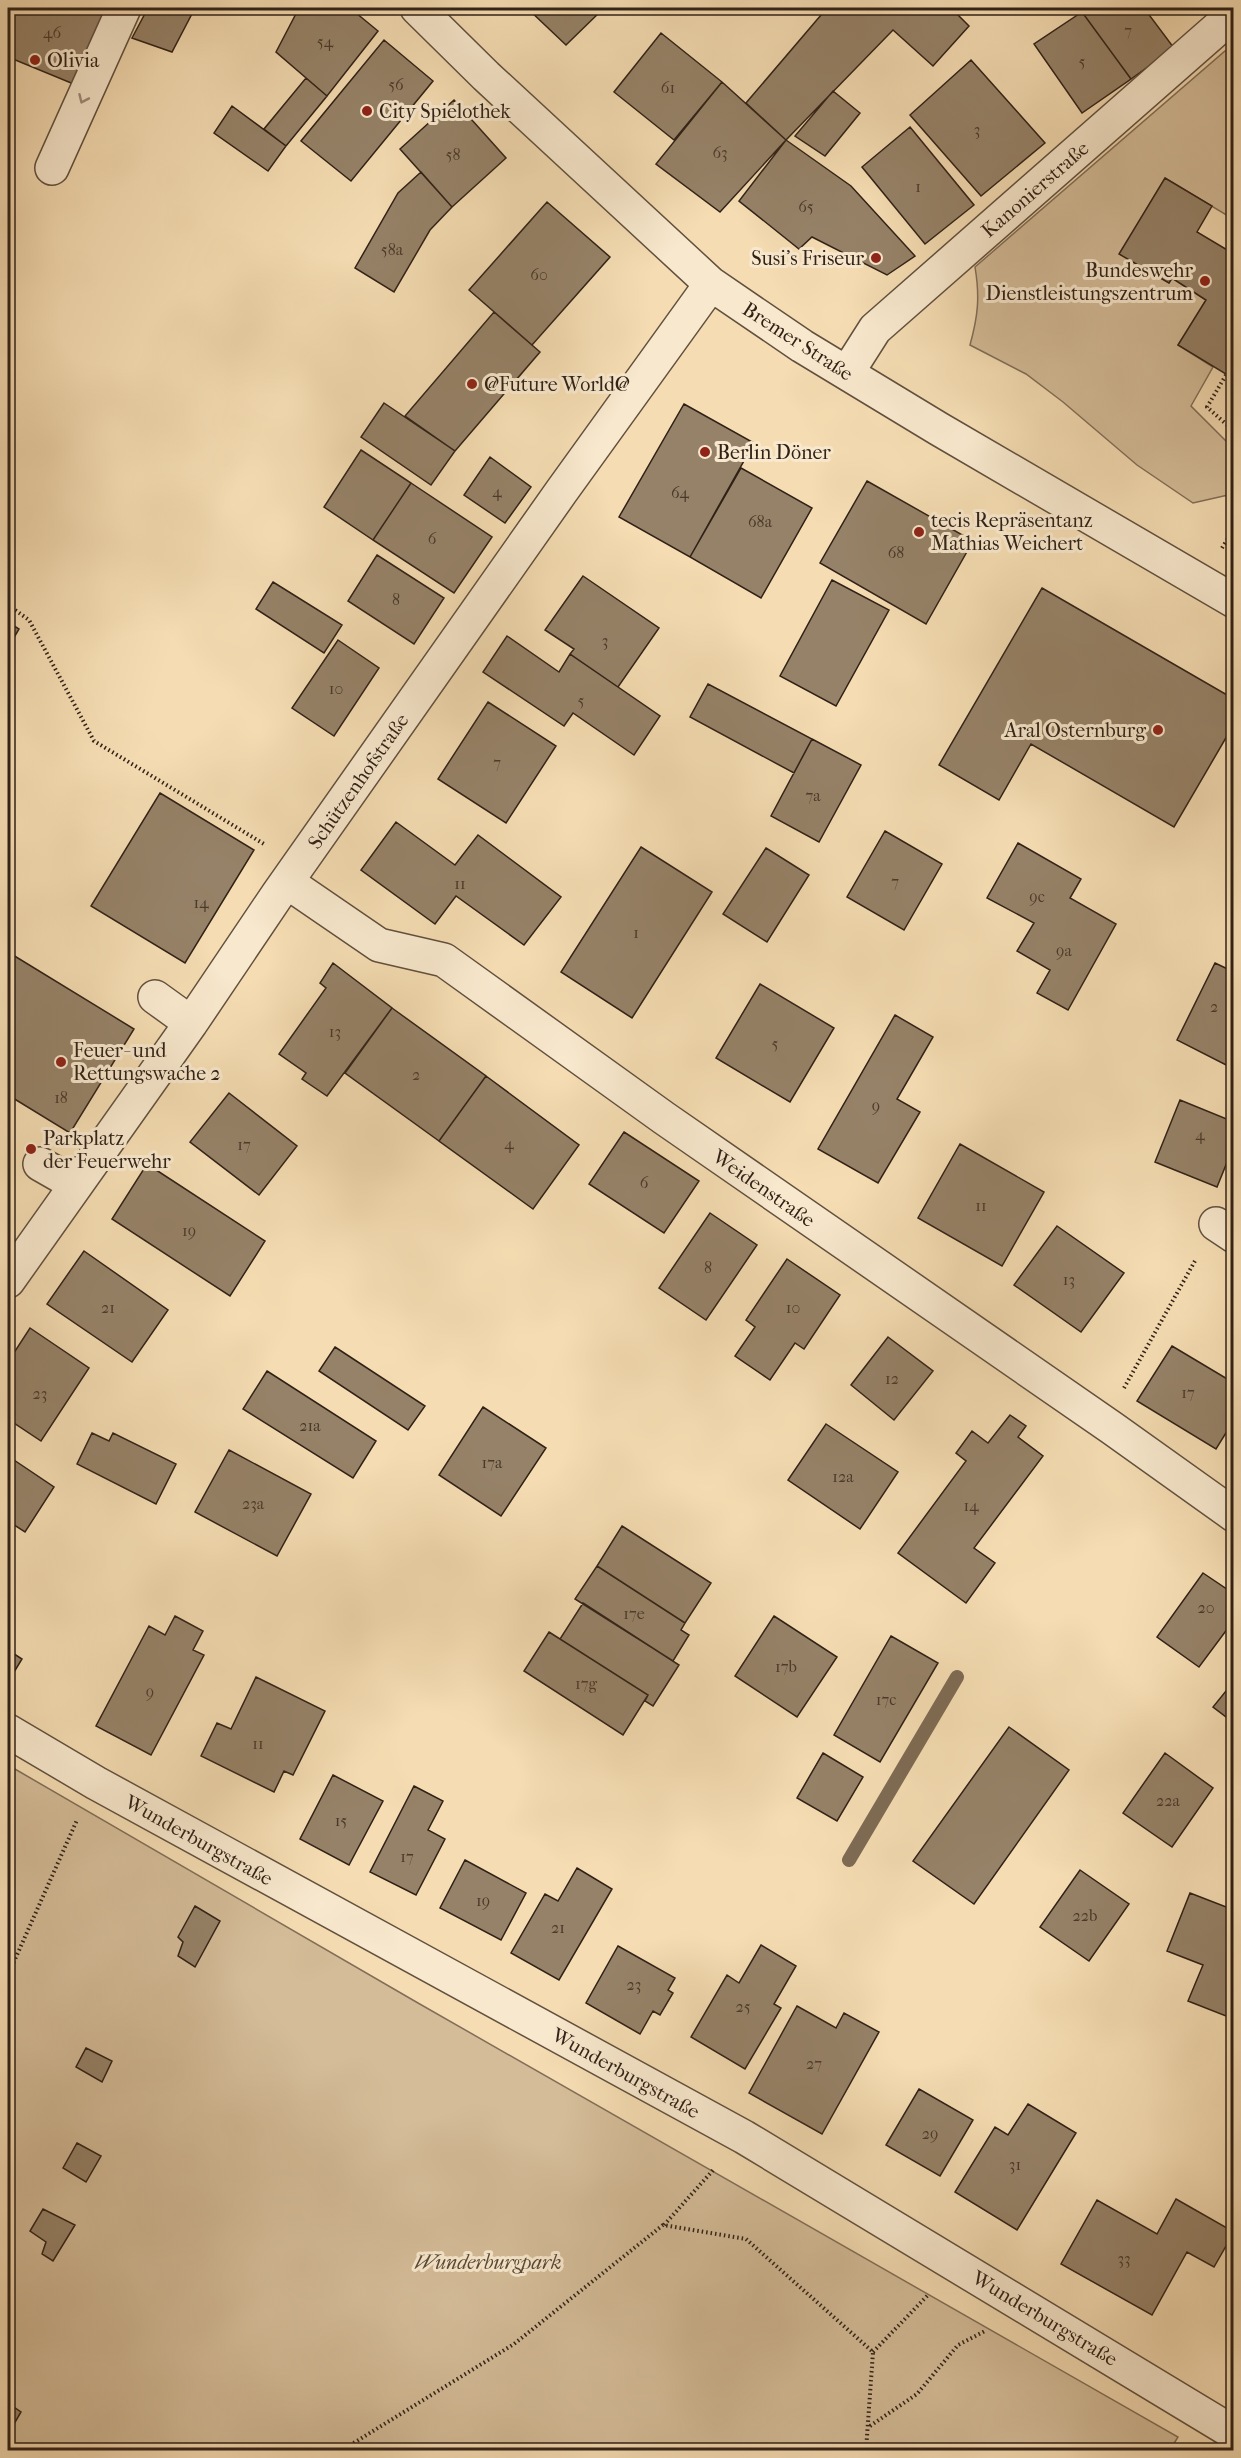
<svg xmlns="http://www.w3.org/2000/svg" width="1241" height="2458" font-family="'IM FELL French Canon',serif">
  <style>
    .green { fill: #d4bc98; stroke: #826e58; stroke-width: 1.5 }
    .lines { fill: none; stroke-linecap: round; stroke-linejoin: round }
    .stream { stroke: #7e6b54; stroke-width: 14 }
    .building { fill: #968268; stroke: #302117; stroke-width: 1.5 }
    .minor-casing { stroke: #61503e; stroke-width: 36 }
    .path { stroke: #302117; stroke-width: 4; stroke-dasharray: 1.5 3; stroke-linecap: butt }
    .minor { stroke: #f8e8cd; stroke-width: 33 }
    .oneway { stroke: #9e8e7b }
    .poi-dot { fill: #8f2418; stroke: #f8e8cd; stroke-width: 2 }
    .labels { text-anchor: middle; stroke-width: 6; stroke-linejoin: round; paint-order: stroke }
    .number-label { font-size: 16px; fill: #4a392b }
    .poi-label { font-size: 20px; fill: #302117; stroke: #f8e8cd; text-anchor: start }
    .street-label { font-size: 20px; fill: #302117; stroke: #f8e8cd }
    .park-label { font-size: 20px; font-style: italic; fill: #594837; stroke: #f8e8cd }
  </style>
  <rect width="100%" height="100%" fill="#f5dcb2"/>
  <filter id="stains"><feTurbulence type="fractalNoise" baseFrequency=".00333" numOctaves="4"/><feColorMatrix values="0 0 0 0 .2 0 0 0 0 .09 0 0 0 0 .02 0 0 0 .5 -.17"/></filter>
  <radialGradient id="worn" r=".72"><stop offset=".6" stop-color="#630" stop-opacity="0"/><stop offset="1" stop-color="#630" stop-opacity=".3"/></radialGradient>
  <path class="green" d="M1233,50V219L1165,178L1120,254L1169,283L1172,278L1206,300L1178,345L1213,367L1191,406L1233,448V490L1228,495L1193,503L1137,465L1063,402L1026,374L970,345C978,316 980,297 975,267L1225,51Z
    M8,1765L418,2003L1178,2437L1170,2450H8Z"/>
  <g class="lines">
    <path class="stream" d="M849,1860L957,1677"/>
  </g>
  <path class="building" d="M8,8H107L76,85L8,57Z
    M148,8H195L172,52L132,38Z
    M299,8H350L378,31L327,96L276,52Z
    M527,8H604L566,45Z
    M827,8H951L969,26L933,66L893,30L786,140L746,103Z
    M1089,8H1144L1174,48L1131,79L1082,12Z
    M1082,12L1131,79L1082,113L1034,44Z
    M661,33L722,82L674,140L614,92Z
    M384,40L433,81L351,181L301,141Z
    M971,60L1045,143L981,196L910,115Z
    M306,78L327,96L286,146L264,129Z
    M722,82L786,140L720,212L656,164Z
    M833,91L860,113L825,156L795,136Z
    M454,100L506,158L452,207L400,149Z
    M232,106L286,146L268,171L214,133Z
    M910,127L974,205L925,244L862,167Z
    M786,140L851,186L915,256L887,275L812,237L799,249L739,201Z
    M421,172L452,207L430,230L394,292L355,268L398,193Z
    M1165,178L1212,206L1197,232L1234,254V379L1178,345L1206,300L1172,278L1169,283L1119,254Z
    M547,202L610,257L532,345L469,290Z
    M494,312L540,352L455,451L405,416Z
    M384,403L455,451L431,485L361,437Z
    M684,404L754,443L690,557L619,517Z
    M361,450L411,483L373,540L324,507Z
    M490,457L531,487L505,523L464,495Z
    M741,468L812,508L761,598L690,557Z
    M867,481L973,541L926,624L820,563Z
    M411,483L492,537L454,593L373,540Z
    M377,555L444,598L414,644L348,601Z
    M583,576L659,628L618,687L570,654L574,649L545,630Z
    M832,580L889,610L836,706L780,676Z
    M273,582L342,625L324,653L256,609Z
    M1042,588L1234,699V724L1174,827L1031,744L999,800L939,765Z
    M8,622L19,629L8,648Z
    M507,636L559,672L570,654L660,716L634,755L573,713L564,726L483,672Z
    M338,640L379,668L334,736L292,708Z
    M708,684L812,739L794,773L690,717Z
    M488,702L556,746L506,823L438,779Z
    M812,739L861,765L819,842L771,816Z
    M160,793L254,850L185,963L91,906Z
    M396,822L455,865L478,835L561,897L524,945L456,896L435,924L361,870Z
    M885,831L942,864L904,930L847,897Z
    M1018,843L1081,879L1070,898L1116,924L1068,1010L1037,993L1050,970L1017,951L1034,923L987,898Z
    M641,847L712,892L632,1018L561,972Z
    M766,848L809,875L767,942L723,914Z
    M8,952L134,1029L70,1133L8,1095Z
    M333,963L392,1008L327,1096L302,1079L306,1073L279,1054L326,988L320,983Z
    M1215,963L1234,972V1069L1177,1040Z
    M760,984L834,1028L790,1102L716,1058Z
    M392,1008L486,1076L439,1141L345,1073Z
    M895,1015L933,1037L897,1099L920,1112L878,1183L818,1149Z
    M486,1076L579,1145L533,1209L439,1141Z
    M229,1093L297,1146L259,1195L190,1142Z
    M1180,1100L1234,1122V1145L1217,1187L1155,1162Z
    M624,1132L699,1181L664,1233L589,1184Z
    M960,1144L1044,1192L1002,1266L918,1218Z
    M147,1164L265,1241L230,1296L112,1219Z
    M710,1213L757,1245L706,1320L659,1288Z
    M1057,1226L1124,1273L1081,1332L1014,1285Z
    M84,1251L168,1310L132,1362L47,1304Z
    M787,1259L840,1295L804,1349L795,1343L770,1380L735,1356L755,1327L746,1320Z
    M30,1328L89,1368L41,1441L8,1419V1362Z
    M888,1337L933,1371L894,1420L851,1385Z
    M1172,1346L1234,1383V1420L1216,1449L1137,1401Z
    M335,1347L425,1406L408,1430L319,1371Z
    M267,1371L376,1441L353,1478L243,1409Z
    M483,1407L546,1448L501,1516L439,1475Z
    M1010,1415L1026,1426L1018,1437L1043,1456L974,1548L995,1563L966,1603L898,1553L966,1461L956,1453L972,1431L988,1443Z
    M826,1424L898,1472L860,1529L788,1480Z
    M92,1433L109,1441L113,1433L176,1464L156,1504L77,1464Z
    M229,1450L311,1494L277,1556L195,1512Z
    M8,1456L54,1487L25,1532L8,1521Z
    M622,1526L711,1583L685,1623L597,1566Z
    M597,1566L685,1623L681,1630L689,1635L673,1661L575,1599Z
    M1203,1573L1234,1594V1620L1199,1667L1157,1637Z
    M583,1603L679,1665L653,1706L645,1701L648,1695L560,1639Z
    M175,1616L203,1631L193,1650L204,1655L151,1755L96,1726L149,1626L165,1635Z
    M774,1616L837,1657L797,1717L735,1676Z
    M549,1632L648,1695L623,1735L524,1671Z
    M891,1636L938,1663L880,1762L834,1735Z
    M8,1650L22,1659L8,1682Z
    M256,1677L325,1711L293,1775L284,1771L274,1792L201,1756L217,1723L231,1729Z
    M1234,1681V1723L1213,1707Z
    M1009,1727L1069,1770L974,1904L913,1861Z
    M823,1753L863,1777L837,1821L797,1798Z
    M1165,1753L1213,1788L1172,1847L1123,1813Z
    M333,1775L383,1801L349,1865L300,1839Z
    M414,1786L443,1801L428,1830L445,1839L416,1895L370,1872Z
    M465,1860L526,1893L501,1940L440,1908Z
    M577,1868L612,1889L559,1980L511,1953L545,1894L558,1901Z
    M1080,1870L1129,1904L1089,1961L1040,1927Z
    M1190,1893L1234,1910V2016L1231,2018L1188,2001L1203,1965L1167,1951Z
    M195,1906L220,1921L195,1967L178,1956L183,1942L178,1937Z
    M761,1945L796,1966L774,2004L781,2008L745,2069L691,2037L727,1975L739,1983Z
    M618,1946L675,1978L668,1990L673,1993L660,2015L653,2011L640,2034L586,2003Z
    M797,2006L836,2028L844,2013L879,2032L822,2134L749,2093Z
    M86,2048L112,2061L102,2082L76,2067Z
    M919,2089L973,2120L940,2176L886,2145Z
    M1028,2104L1076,2133L1017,2230L955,2192L995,2127L1008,2135Z
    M77,2143L101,2156L86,2182L63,2168Z
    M1176,2199L1234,2232L1214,2267L1187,2252L1152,2315L1061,2264L1097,2200L1157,2234Z
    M43,2209L75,2225L53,2261L42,2254L46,2242L30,2231Z
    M8,2403L21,2412L10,2431L8,2430Z"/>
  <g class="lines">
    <g class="minor-casing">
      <path id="minor" d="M417,8L486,76L711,284L802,346L939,429L1234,601
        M52,168L124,8
        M847,373L875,329L1234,14
        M287,882L379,945L444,960L664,1118L1112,1428L1234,1515
        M155,997L191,1023
        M40,1164L75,1184
        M1216,1224L1234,1236
        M8,1281L191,1023L278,894L561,492L711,284
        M8,1731L96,1783L744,2137L1234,2433"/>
    </g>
    <path class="path" d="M1226,375L1207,407L1234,431
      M1222,548L1234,529
      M8,605L29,620L94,741L264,844
      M1124,1388L1196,1259
      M8,1975L77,1820
      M664,2225L715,2168
      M873,2352L929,2294
      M870,2426L917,2394L958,2345L985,2331
      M348,2450L352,2444L514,2344L663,2225L746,2239L873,2352L866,2450"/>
    <use href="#minor" class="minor"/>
  </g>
  <defs><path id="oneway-chevron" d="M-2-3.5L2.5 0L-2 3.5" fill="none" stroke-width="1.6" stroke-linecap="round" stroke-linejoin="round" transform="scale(1.5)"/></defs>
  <use class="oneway" href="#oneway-chevron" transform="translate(83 99) rotate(114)"/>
  <g class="poi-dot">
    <circle cx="35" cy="60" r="6"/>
    <circle cx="367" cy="111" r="6"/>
    <circle cx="876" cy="258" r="6"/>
    <circle cx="1205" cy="281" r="6"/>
    <circle cx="472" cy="384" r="6"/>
    <circle cx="705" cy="452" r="6"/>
    <circle cx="919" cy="532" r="6"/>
    <circle cx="1158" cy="730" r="6"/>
    <circle cx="61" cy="1062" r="6"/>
    <circle cx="31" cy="1149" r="6"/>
  </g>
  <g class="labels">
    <g class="number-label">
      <text x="1128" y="36">7</text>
      <text x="52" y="38">46</text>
      <text x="325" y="47">54</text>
      <text x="1082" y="67">5</text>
      <text x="396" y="90">56</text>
      <text x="668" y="93">61</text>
      <text x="977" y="135">3</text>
      <text x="720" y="158">63</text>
      <text x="453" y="160">58</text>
      <text x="918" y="192">1</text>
      <text x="806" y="212">65</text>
      <text x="392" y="255">58a</text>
      <text x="539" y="280">60</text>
      <text x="497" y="497">4</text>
      <text x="680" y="498">64</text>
      <text x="760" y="527">68a</text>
      <text x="432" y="544">6</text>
      <text x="896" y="558">68</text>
      <text x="396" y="605">8</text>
      <text x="605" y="646">3</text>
      <text x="336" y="694">10</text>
      <text x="581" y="706">5</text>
      <text x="497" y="768">7</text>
      <text x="813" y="801">7a</text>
      <text x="895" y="887">7</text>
      <text x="460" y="889">11</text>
      <text x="1037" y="902">9c</text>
      <text x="201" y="908">14</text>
      <text x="636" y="938">1</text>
      <text x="1064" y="956">9a</text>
      <text x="1214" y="1012">2</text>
      <text x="335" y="1037">13</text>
      <text x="775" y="1049">5</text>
      <text x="416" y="1080">2</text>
      <text x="61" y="1103">18</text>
      <text x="876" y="1111">9</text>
      <text x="1200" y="1140">4</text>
      <text x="509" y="1149">4</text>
      <text x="244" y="1150">17</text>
      <text x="644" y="1188">6</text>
      <text x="981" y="1211">11</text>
      <text x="189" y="1236">19</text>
      <text x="708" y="1273">8</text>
      <text x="1069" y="1285">13</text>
      <text x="108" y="1313">21</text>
      <text x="793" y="1313">10</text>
      <text x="892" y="1384">12</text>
      <text x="1188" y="1398">17</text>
      <text x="40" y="1399">23</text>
      <text x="310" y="1431">21a</text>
      <text x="492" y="1468">17a</text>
      <text x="843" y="1482">12a</text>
      <text x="253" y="1509">23a</text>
      <text x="971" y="1511">14</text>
      <text x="1206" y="1613">20</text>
      <text x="634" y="1619">17e</text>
      <text x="786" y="1672">17b</text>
      <text x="586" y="1689">17g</text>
      <text x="150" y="1697">9</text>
      <text x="886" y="1705">17c</text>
      <text x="258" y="1749">11</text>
      <text x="1168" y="1806">22a</text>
      <text x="341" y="1826">15</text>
      <text x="407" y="1862">17</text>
      <text x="483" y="1906">19</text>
      <text x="1085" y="1921">22b</text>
      <text x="558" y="1933">21</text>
      <text x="634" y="1990">23</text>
      <text x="743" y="2012">25</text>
      <text x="814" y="2069">27</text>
      <text x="930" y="2139">29</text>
      <text x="1015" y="2170">31</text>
      <text x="1124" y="2264">33</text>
    </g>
    <g class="poi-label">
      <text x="47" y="67">Olivia</text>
      <text x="379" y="118">City Spielothek</text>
      <text x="864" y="265" text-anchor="end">Susi's Friseur</text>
      <text x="1193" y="277" text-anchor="end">Bundeswehr<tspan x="1193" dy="23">Dienstleistungszentrum</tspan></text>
      <text x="484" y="391">@Future World@</text>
      <text x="717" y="459">Berlin Döner</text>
      <text x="931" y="527">tecis Repräsentanz<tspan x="931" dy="23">Mathias Weichert</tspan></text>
      <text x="1146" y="737" text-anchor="end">Aral Osternburg</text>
      <text x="73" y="1057">Feuer- und<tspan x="73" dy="23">Rettungswache 2</tspan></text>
      <text x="43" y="1145">Parkplatz<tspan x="43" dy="23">der Feuerwehr</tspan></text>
    </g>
    <g class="street-label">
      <text transform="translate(1035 189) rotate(-41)" y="7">Kanonierstraße</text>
      <text transform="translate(798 341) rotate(33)" y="7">Bremer Straße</text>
      <text transform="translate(358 781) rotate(-55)" y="7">Schützenhofstraße</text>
      <text transform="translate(764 1188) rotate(35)" y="7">Weidenstraße</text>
      <text transform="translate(199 1840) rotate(29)" y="7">Wunderburgstraße</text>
      <text transform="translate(626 2073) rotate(29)" y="7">Wunderburgstraße</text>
      <text transform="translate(1045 2318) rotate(31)" y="7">Wunderburgstraße</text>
    </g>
    <g class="park-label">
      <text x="488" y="2269">Wunderburgpark</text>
    </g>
  </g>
  <rect width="1241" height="2458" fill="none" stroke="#f5dcb2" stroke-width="30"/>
  <rect x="9" y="9" width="1223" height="2440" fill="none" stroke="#302117" stroke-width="3"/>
  <rect x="15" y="15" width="1211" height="2428" fill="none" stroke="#302117" stroke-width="1.5"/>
  <rect width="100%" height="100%" filter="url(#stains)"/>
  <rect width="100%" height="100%" fill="url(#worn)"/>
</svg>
